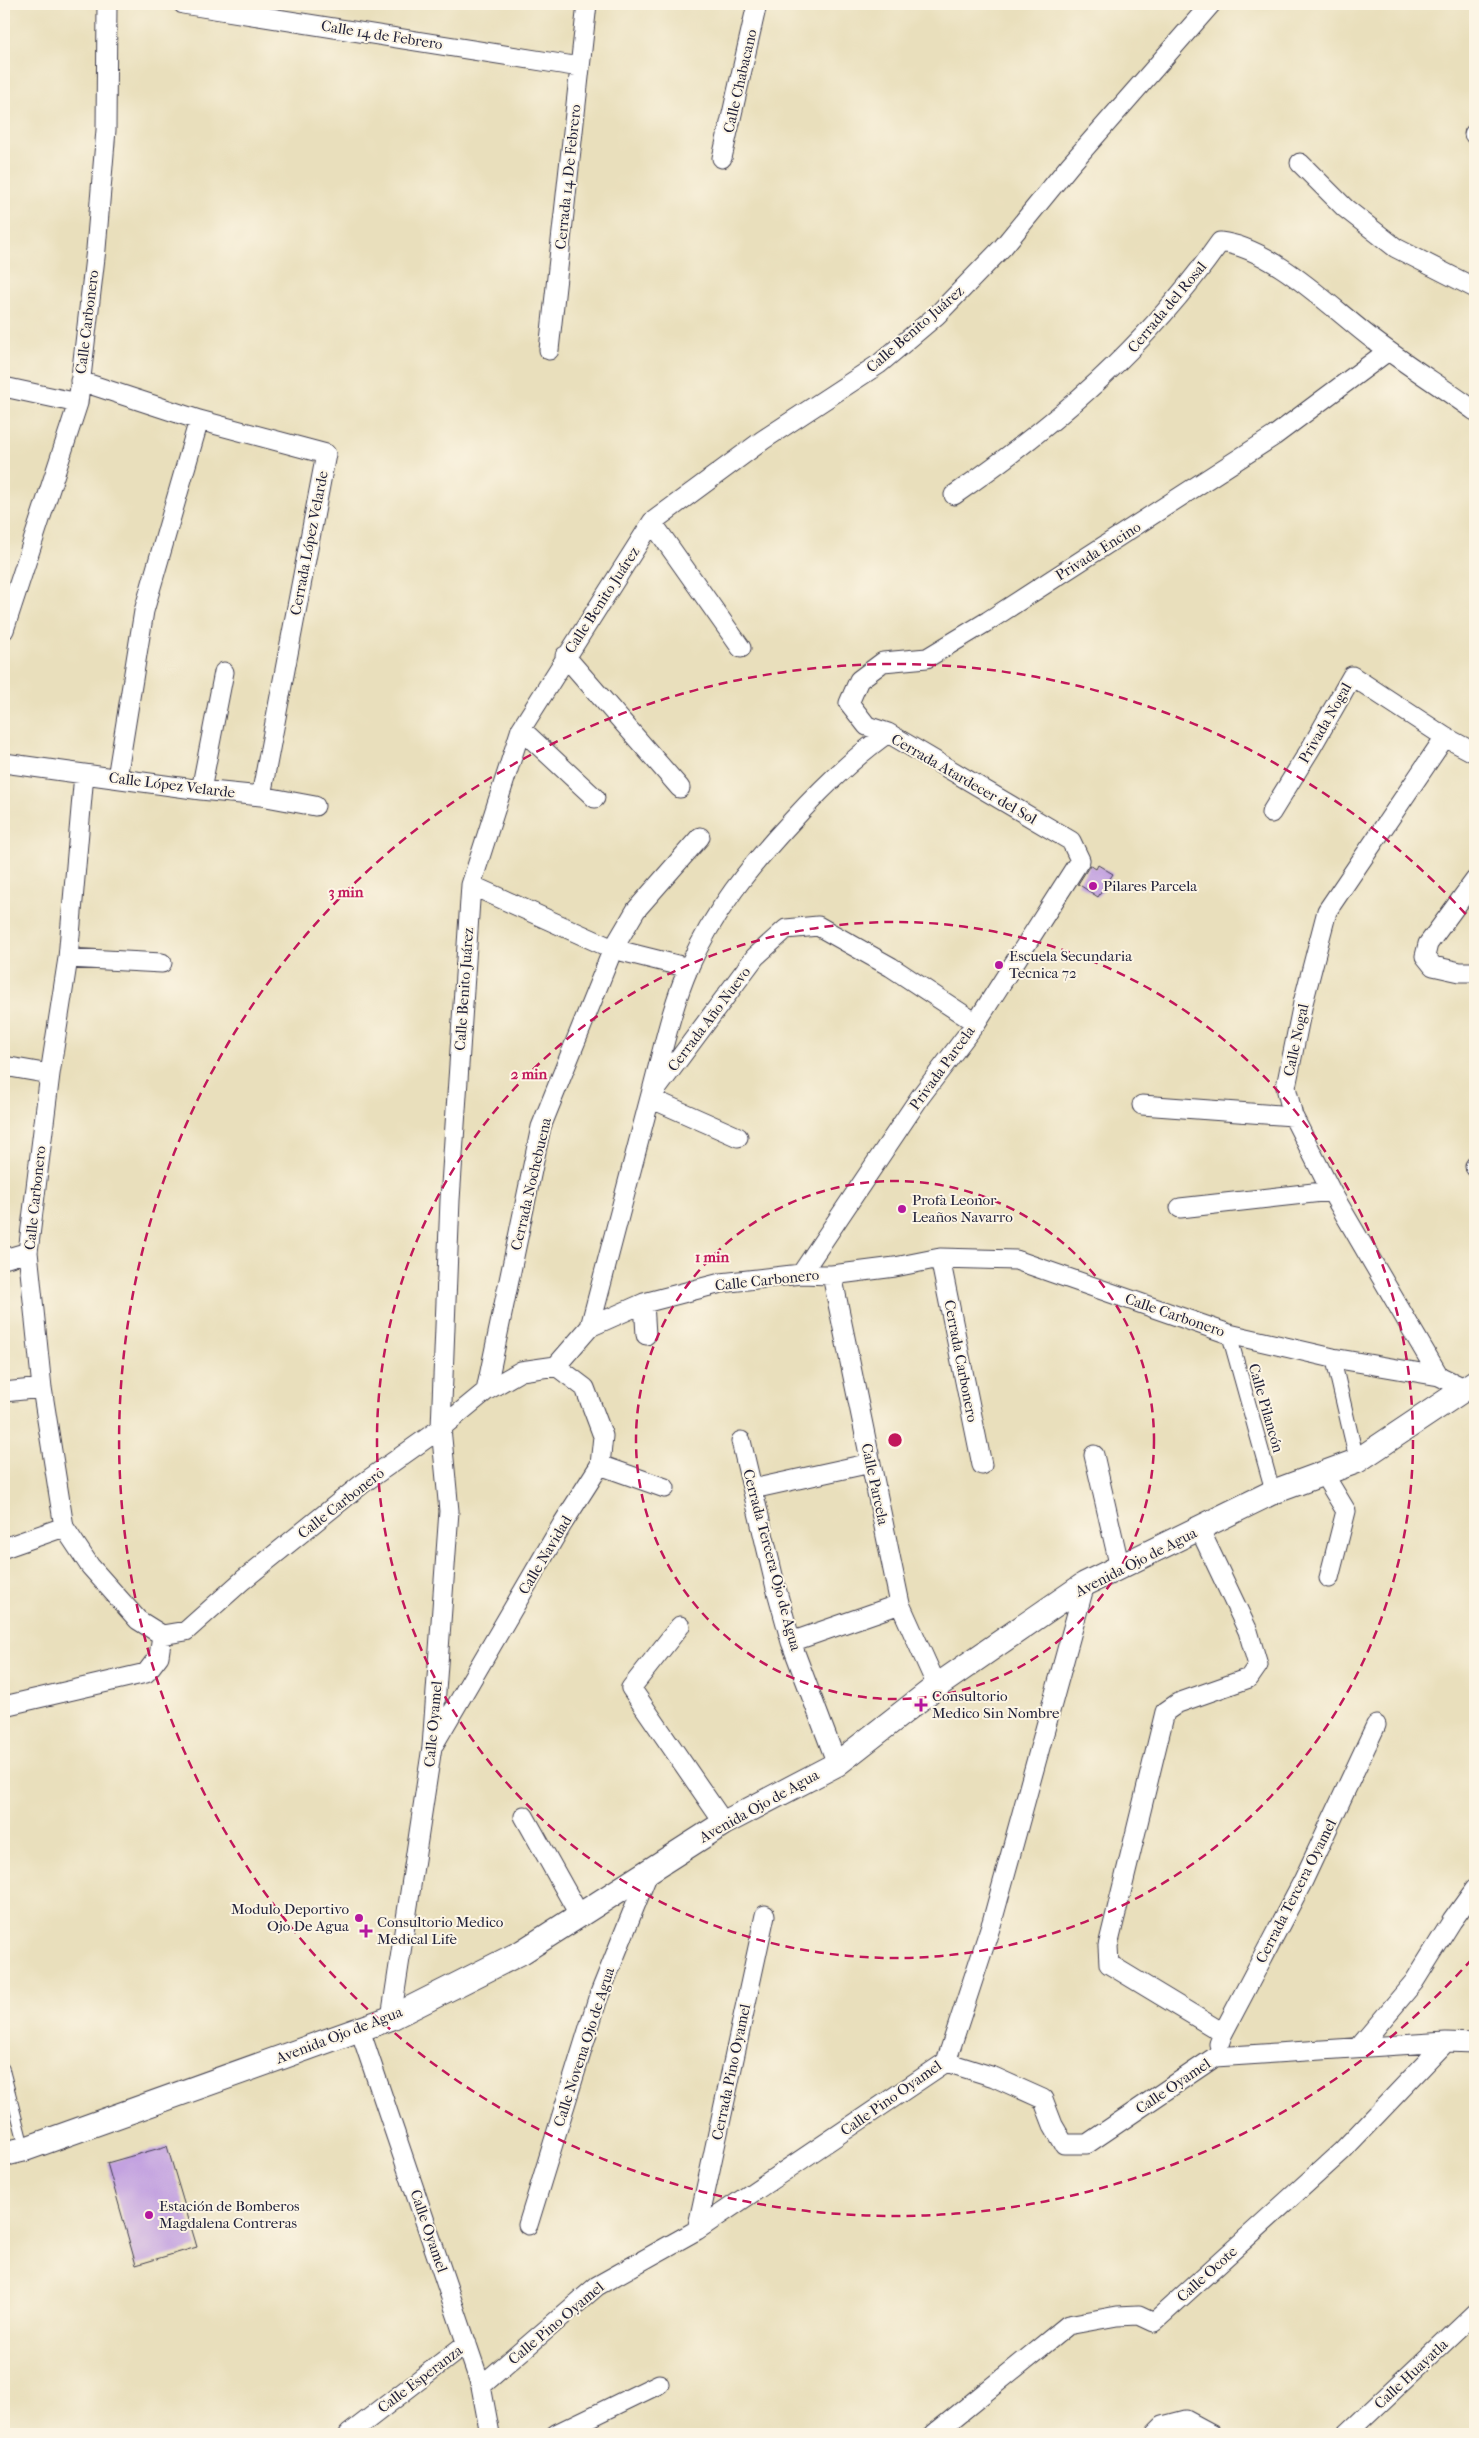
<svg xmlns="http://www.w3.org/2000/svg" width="1479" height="2438" font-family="'IM FELL French Canon',serif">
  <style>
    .building { fill: #c3a2e0 }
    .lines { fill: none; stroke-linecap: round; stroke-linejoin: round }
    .service-casing { stroke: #403e4e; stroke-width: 11 }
    .pedestrian-casing { stroke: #403e4e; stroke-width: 16 }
    .minor-casing { stroke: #403e4e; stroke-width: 21 }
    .tertiary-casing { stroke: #403e4e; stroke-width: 26 }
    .service { stroke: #fff; stroke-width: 9 }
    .pedestrian { stroke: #fff; stroke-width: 14 }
    .minor { stroke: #fff; stroke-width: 19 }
    .tertiary { stroke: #fff; stroke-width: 24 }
    .ring { fill: none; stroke: #c2185b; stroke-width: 2.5; stroke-dasharray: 9 6 }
    .poi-dot { fill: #b5179e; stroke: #fcf5e5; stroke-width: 2 }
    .labels { text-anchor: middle; stroke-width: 4; stroke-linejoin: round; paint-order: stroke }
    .street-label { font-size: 15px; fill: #22223b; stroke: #fcf5e5 }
    .poi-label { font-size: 15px; fill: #22223b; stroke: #fcf5e5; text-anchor: start }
    .centre { fill: #c2185b; stroke: #fcf5e5; stroke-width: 2.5 }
    .ring-label { font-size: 15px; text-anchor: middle; font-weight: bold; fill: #c2185b; stroke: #fcf5e5; stroke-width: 4; stroke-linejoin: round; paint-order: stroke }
  </style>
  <rect width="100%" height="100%" fill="#fcf5e5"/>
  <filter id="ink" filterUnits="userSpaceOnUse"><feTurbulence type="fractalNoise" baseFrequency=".02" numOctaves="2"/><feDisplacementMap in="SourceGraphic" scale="10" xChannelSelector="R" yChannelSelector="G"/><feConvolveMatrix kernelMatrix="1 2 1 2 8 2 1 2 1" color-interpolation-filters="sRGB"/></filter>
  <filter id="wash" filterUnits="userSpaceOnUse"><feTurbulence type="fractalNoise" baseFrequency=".0096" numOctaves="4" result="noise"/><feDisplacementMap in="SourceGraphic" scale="20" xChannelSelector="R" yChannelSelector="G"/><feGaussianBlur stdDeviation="1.12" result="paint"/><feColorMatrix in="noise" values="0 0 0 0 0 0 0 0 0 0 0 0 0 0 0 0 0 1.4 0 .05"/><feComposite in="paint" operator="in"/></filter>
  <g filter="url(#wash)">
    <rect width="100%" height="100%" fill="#e9dfbc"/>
    <g id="blocks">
      <path class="building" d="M1090,865L1096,869L1098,865L1113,874L1098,897L1078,884Z
        M167,2146L197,2247L136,2265L107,2163Z"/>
    </g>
  </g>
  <g filter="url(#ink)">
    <use href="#blocks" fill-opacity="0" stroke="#403e4e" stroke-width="1"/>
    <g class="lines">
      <g class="service-casing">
        <path id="service" d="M4,2068L25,2149"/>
      </g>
      <g class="pedestrian-casing">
        <path id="pedestrian" d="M1229,1334L1273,1492
          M1333,1358L1357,1461"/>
      </g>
      <g class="minor-casing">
        <path id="minor" d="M183,4L580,67
          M1474,134L1475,135
          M722,158L757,4
          M1300,163L1345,208L1396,248L1475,288
          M549,350L587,4
          M80,381L199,420L326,454L261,796
          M4,387L78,403
          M954,495C1058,423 1146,347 1220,242C1274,248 1332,309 1375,341C1408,366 1442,387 1475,411
          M652,522L741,648
          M4,630L78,403L96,249L106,130L107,4
          M565,656L680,788
          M521,729L595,798
          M4,763L201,790L261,796L315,806
          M84,774L68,958L50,1074L28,1252L42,1388L64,1527L90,1566L138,1620L162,1635L186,1631L243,1580L362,1484L441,1428L486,1391L521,1371L556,1366L590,1327L644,1303L721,1283L801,1274L832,1275L895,1267L940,1258L1016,1260L1229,1334L1333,1358L1439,1376L1464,1388
          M117,778L144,611L199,420
          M201,790L224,672
          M1271,813L1311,748L1352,676L1445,737L1475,753
          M1475,880L1428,944L1425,956L1433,966L1460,972H1475
          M471,885L613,949L689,968
          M68,958L162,963
          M4,1066L50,1074
          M1142,1105L1293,1116
          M738,1137L650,1098C662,1054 671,1008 689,967C713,912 750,866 791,822C821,789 851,759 888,733
          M1475,1166V1167
          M1180,1208L1331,1191
          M940,1258L982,1465
          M4,1259L28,1252
          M801,1274L920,1097L976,1023L1080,860L1071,841L888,733L867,726L849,703L859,680L883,662L927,658L988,621L1274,436L1388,351
          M832,1275L900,1604L937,1686
          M644,1303L646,1335
          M590,1327L650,1098L755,957L786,929L818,926L891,967L976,1023
          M1439,1376L1331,1191L1293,1116L1286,1087L1303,1003L1327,911L1445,737
          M486,1391L541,1127L613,949L636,910L700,837
          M4,1392L42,1388
          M741,1441L776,1588L791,1642L837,1764
          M1094,1455L1120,1568
          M600,1465L665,1488
          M1323,1473L1346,1511L1329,1578
          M753,1489L871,1463
          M1200,1530L1248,1631L1258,1665L1249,1678L1178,1703L1165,1712L1108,1946L1109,1964L1223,2033
          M4,1548L64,1527
          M680,1626L631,1688L724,1823
          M791,1642L900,1604
          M4,1706L146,1673L159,1656L162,1635
          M434,1744L563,1523L600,1465L603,1436L585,1388L556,1366
          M524,1816L580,1916
          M391,2018L432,1747L449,1511L441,1428L450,1200L471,885L521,729L652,522L763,440L879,364L937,315L1003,247L1070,165L1211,4
          M360,2030L481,2386L490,2434
          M1219,2044L1223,2033L1303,1881L1376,1725
          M1360,2046L1414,1982L1452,1921L1475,1889
          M946,2062L994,2077L1043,2099L1053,2125L1064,2144H1087L1215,2057L1446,2042L1475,2043
          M528,2225L598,1998L649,1871
          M697,2230L765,1915
          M481,2386L597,2286L697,2230L946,2062L992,1922L1085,1584
          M349,2434L467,2343
          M556,2434L659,2384
          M934,2434L1068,2325L1117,2316L1139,2315L1154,2322L1342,2151L1446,2042
          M1155,2434L1163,2426L1186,2420L1212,2434
          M1347,2434L1475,2313"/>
      </g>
      <g class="tertiary-casing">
        <path id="tertiary" d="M4,2154L25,2149L391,2018L522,1952L724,1823L837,1764L937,1686L1085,1584L1273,1492L1357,1461L1475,1382"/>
      </g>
      <use href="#service" class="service"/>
      <use href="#pedestrian" class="pedestrian"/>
      <use href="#minor" class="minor"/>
      <use href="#tertiary" class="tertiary"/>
    </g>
  </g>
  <g class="ring">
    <circle cx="895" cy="1440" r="259"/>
    <circle cx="895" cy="1440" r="518"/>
    <path d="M1472 1959A776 776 0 1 1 1472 921"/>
  </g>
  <g class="poi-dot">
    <circle cx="1093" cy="886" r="5"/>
    <circle cx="999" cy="965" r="5"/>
    <circle cx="902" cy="1209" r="5"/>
    <path d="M918.5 1697.5h5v5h5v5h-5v5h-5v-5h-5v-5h5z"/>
    <circle cx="359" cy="1918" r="5"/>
    <path d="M363.5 1923.5h5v5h5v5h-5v5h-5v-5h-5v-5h5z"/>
    <circle cx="149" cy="2215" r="5"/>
  </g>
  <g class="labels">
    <g class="street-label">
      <text transform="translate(382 35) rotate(9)" y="5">Calle 14 de Febrero</text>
      <text transform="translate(740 81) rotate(-77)" y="5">Calle Chabacano</text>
      <text transform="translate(568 177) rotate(-84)" y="5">Cerrada 14 De Febrero</text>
      <text transform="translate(1167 307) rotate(-50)" y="5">Cerrada del Rosal</text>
      <text transform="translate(87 322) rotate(-83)" y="5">Calle Carbonero</text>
      <text transform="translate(915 329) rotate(-41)" y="5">Calle Benito Juárez</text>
      <text transform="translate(309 543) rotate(-79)" y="5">Cerrada López Velarde</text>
      <text transform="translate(1098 551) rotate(-32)" y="5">Privada Encino</text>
      <text transform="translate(602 600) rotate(-57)" y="5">Calle Benito Juárez</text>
      <text transform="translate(1325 723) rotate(-60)" y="5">Privada Nogal</text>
      <text transform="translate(964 779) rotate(30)" y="5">Cerrada Atardecer del Sol</text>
      <text transform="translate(172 785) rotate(7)" y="5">Calle López Velarde</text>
      <text transform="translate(464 989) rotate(-86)" y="5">Calle Benito Juárez</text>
      <text transform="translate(709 1019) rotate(-53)" y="5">Cerrada Año Nuevo</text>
      <text transform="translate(1296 1040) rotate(-78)" y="5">Calle Nogal</text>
      <text transform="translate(942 1068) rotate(-54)" y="5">Privada Parcela</text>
      <text transform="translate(531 1184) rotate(-77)" y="5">Cerrada Nochebuena</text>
      <text transform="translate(35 1198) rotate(-84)" y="5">Calle Carbonero</text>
      <text transform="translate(767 1280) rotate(-6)" y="5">Calle Carbonero</text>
      <text transform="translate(1175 1315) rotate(19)" y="5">Calle Carbonero</text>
      <text transform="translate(961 1361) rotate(79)" y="5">Cerrada Carbonero</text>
      <text transform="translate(1266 1408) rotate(74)" y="5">Calle Pilancón</text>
      <text transform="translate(875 1484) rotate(78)" y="5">Calle Parcela</text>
      <text transform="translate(341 1503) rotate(-38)" y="5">Calle Carbonero</text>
      <text transform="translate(545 1555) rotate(-59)" y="5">Calle Navidad</text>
      <text transform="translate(772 1560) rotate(75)" y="5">Cerrada Tercera Ojo de Agua</text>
      <text transform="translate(1136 1562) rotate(-27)" y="5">Avenida Ojo de Agua</text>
      <text transform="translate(433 1724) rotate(-85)" y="5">Calle Oyamel</text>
      <text transform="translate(759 1806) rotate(-29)" y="5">Avenida Ojo de Agua</text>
      <text transform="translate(1296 1891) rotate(-63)" y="5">Cerrada Tercera Oyamel</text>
      <text transform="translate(339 2035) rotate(-21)" y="5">Avenida Ojo de Agua</text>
      <text transform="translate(584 2047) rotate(-72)" y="5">Calle Novena Ojo de Agua</text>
      <text transform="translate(731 2072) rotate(-78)" y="5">Cerrada Pino Oyamel</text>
      <text transform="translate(1173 2086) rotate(-34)" y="5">Calle Oyamel</text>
      <text transform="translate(891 2098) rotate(-35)" y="5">Calle Pino Oyamel</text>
      <text transform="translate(429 2231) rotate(71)" y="5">Calle Oyamel</text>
      <text transform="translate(1207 2274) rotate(-42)" y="5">Calle Ocote</text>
      <text transform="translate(556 2323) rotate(-40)" y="5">Calle Pino Oyamel</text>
      <text transform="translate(1411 2374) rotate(-43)" y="5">Calle Huayatla</text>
      <text transform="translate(420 2379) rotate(-37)" y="5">Calle Esperanza</text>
    </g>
    <g class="poi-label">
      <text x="1103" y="891">Pilares Parcela</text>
      <text x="1009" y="961">Escuela Secundaria<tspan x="1009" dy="17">Tecnica 72</tspan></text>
      <text x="912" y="1205">Profa Leonor<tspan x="912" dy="17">Leaños Navarro</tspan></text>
      <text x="932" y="1701">Consultorio<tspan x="932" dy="17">Medico Sin Nombre</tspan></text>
      <text x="349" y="1914" text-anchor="end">Modulo Deportivo<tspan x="349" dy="17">Ojo De Agua</tspan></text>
      <text x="377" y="1927">Consultorio Medico<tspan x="377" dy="17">Medical Life</tspan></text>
      <text x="159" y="2211">Estación de Bomberos<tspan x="159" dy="17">Magdalena Contreras</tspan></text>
    </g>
  </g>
  <circle cx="895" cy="1440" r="8" class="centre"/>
  <g class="ring-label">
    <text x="346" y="897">3 min</text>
    <text x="529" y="1079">2 min</text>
    <text x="712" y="1262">1 min</text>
  </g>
  <rect width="1479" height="2438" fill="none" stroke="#fcf5e5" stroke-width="20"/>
</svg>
